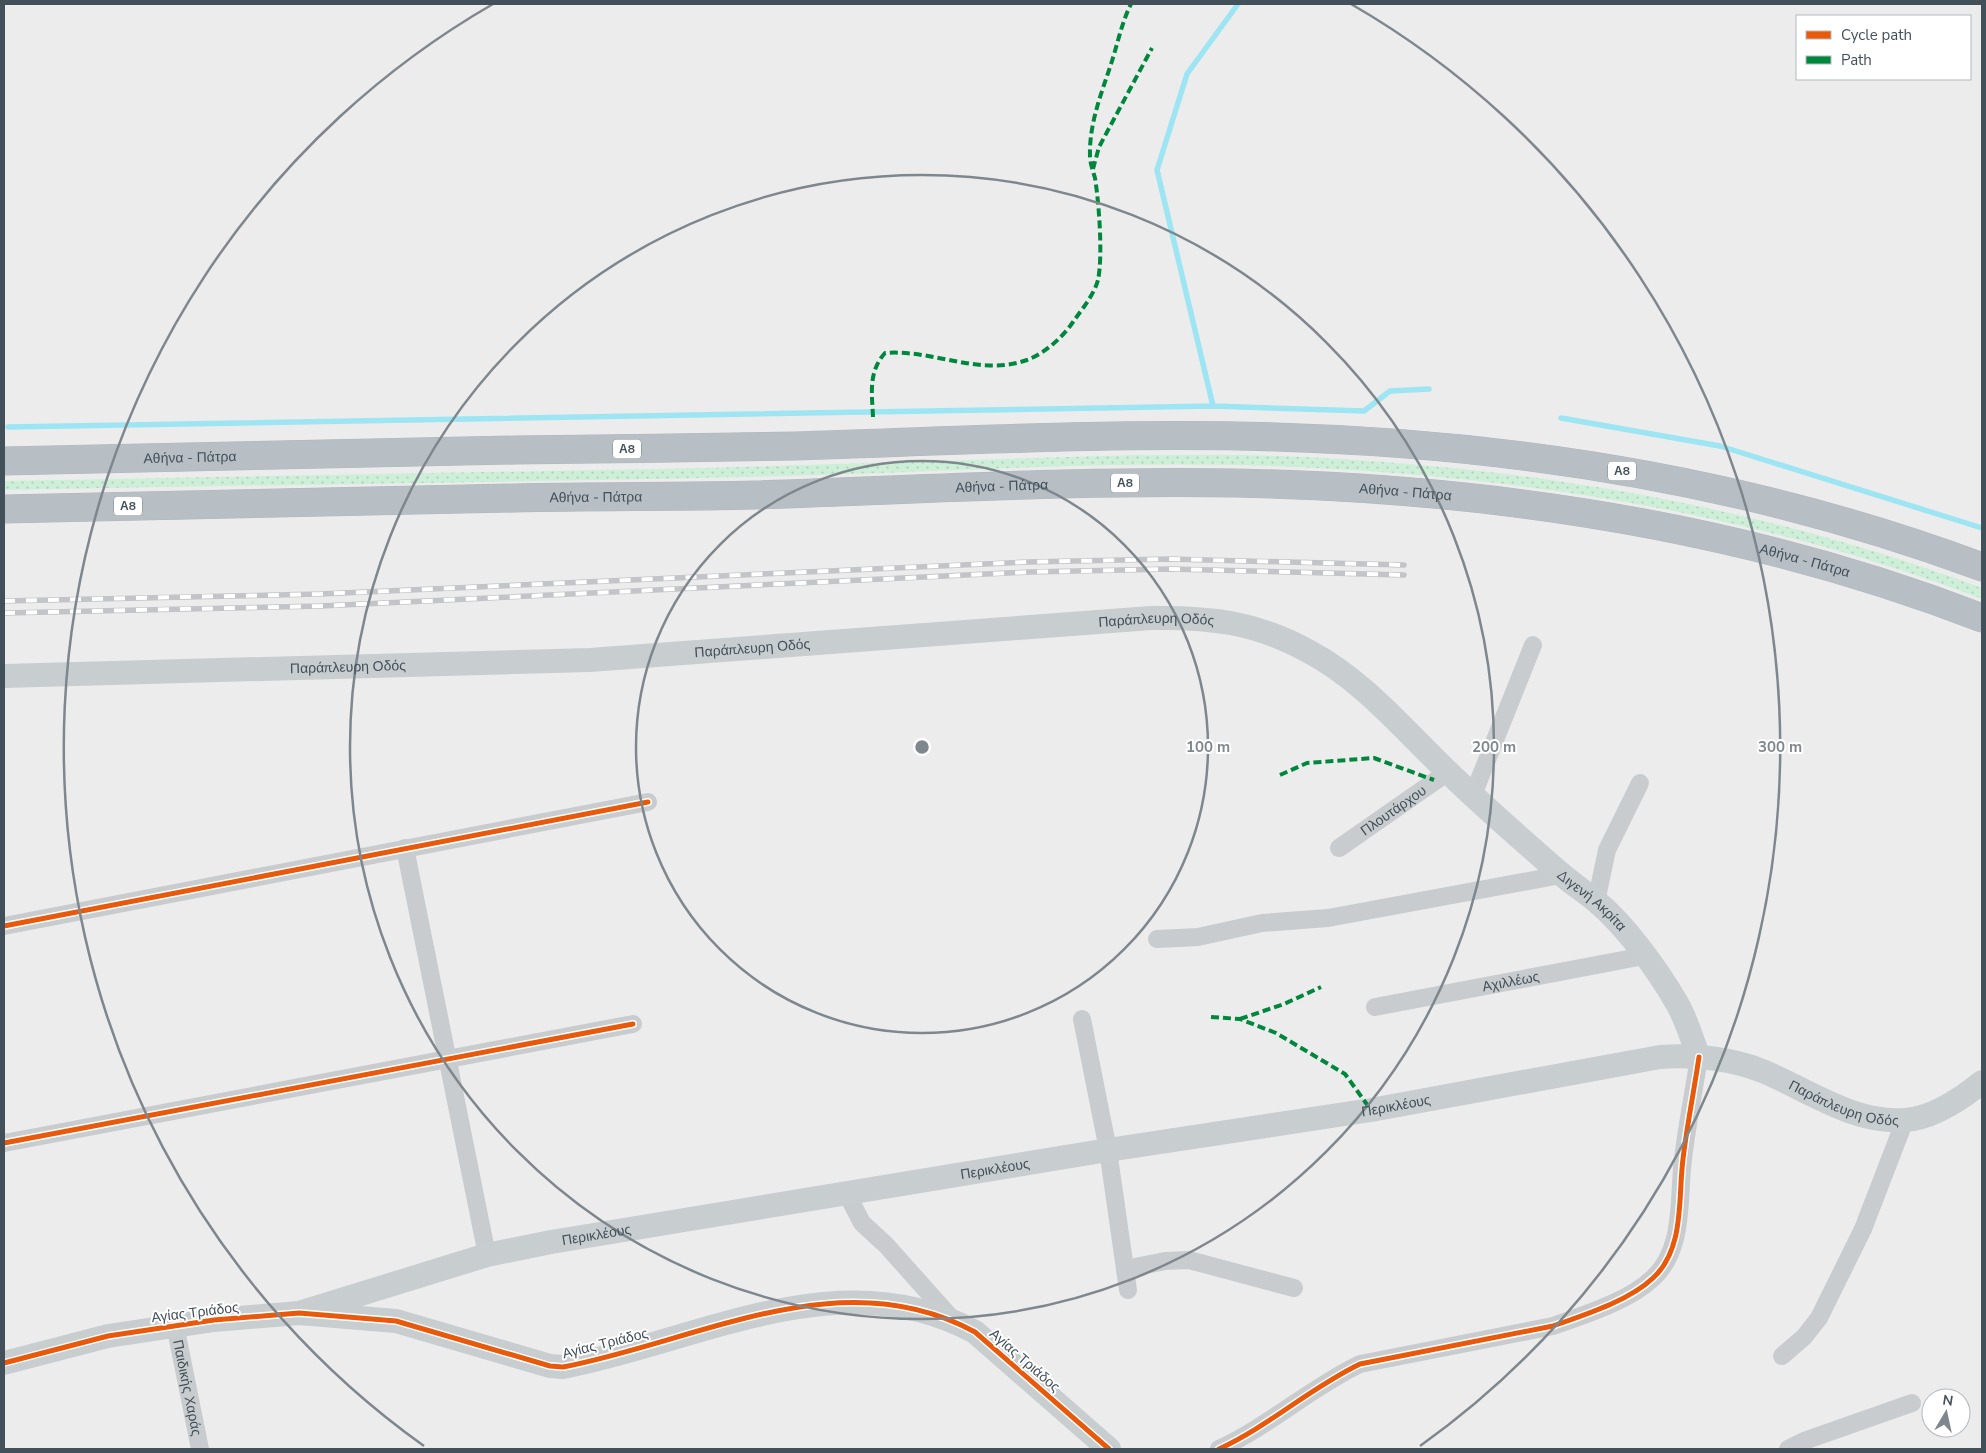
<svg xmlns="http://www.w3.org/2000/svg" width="1986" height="1453" font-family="'Nunito Sans',sans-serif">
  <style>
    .grass { fill: url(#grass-dots) }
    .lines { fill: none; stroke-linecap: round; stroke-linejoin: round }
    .stream { stroke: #9de5f2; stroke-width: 5.5 }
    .highway-casing { stroke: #b0b7bd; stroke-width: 29 }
    .street { stroke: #c8ccce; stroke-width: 18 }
    .secondary { stroke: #c8cdd0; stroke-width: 24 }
    .highway { stroke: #b8bfc4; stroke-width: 28 }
    .rail-casing { stroke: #c2c4c7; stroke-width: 5.5 }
    .rail { stroke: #fff; stroke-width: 4; stroke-dasharray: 11; stroke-linecap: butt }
    .quiet { stroke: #00873e; stroke-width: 4; stroke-dasharray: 8 4; stroke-linecap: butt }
    .cycleway-casing { stroke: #fff; stroke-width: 8 }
    .cycleway { stroke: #e8590c; stroke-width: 5 }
    .ring { fill: none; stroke: #7e878d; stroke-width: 2.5 }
    .labels { text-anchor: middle; stroke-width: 4; stroke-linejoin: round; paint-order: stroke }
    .shield { fill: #fff; stroke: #7b848c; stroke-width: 1 }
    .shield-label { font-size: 12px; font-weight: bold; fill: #42505a }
    .street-label { font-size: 14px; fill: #42505a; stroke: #fff }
    .centre { fill: #7e878d; stroke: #fff; stroke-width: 2.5 }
    .ring-label { font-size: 15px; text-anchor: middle; font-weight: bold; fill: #7e878d; stroke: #fff; stroke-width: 4; stroke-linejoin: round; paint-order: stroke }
  </style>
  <defs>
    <pattern id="grass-dots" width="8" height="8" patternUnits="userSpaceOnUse" patternTransform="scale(1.25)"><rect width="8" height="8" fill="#cdefd8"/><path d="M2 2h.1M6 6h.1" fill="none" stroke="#b1cfbc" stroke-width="1.8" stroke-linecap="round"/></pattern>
  </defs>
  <rect width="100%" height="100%" fill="#edecec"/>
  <path class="grass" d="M1136,455C1184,455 1231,454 1279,456C1519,465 1757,504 1982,588V599C1744,508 1490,471 1236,465C1086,462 936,472 785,476C525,482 264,485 4,490V481L705,468Z"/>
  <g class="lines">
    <path class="stream" d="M1213,406L1157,170L1187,74L1238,4
      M1561,418L1720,446L1982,528
      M8,427L1213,406L1364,411L1390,391L1429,389"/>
    <g class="highway-casing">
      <g id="highway">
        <path id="s6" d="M4,461C174,458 344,453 515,450C608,449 702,448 795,446C955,441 1116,432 1276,437C1516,444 1757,483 1982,567"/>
        <path id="s7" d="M4,509C174,505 344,501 515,498C595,496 675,497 755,495C916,490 1076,480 1236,483C1490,488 1745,526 1982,618"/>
      </g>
    </g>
    <g class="street">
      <path d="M1473,795L1533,645"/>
      <path d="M405,848L487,1255"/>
      <path id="s1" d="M1339,848L1448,772"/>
      <path d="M1596,902L1607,850L1640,783"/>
      <path d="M4,926L648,802"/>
      <path d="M1157,939L1198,937L1262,923L1328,918L1561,875"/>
      <path id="s2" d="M1375,1007L1644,956"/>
      <path d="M1082,1019L1108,1150L1128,1290"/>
      <path d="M4,1143L633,1024"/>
      <path d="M847,1194L862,1223L886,1245L953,1320"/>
      <path d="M1125,1269L1165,1261L1189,1260L1294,1288"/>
      <path id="s3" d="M175,1325L200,1449"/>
      <path d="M1782,1356L1804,1337L1819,1318L1863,1229L1905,1120"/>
      <path d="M1219,1449C1269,1426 1310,1388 1360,1364L1553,1326C1584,1315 1629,1301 1653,1278C1685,1249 1678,1197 1683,1159C1687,1125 1694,1091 1699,1057"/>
      <path d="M1788,1449L1804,1441L1912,1403"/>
    </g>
    <g class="secondary">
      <path id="s4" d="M4,676L590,660L1151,618C1210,617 1255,622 1308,651C1363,680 1403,729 1448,772C1484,807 1522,840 1560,873C1571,883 1584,891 1596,901C1626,926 1658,970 1678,1005C1687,1021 1692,1040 1699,1057"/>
      <path id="s5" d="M299,1313L487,1255L551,1242L1108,1150L1371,1110L1660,1057C1694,1054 1734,1059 1765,1072C1809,1091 1855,1124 1905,1120C1933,1118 1961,1099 1982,1082"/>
      <path d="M4,1363L108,1336L214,1320L299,1313L396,1321L550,1366L563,1367C699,1341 841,1259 975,1332L1109,1449"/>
    </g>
    <use href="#highway" class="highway"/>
    <g class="rail-casing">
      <path id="rail" d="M4,601L320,594L1028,562L1169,559L1404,565
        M4,613L321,606L1030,572L1170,569L1404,575"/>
    </g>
    <use href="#rail" class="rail"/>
    <path class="quiet" d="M1093,169L1099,147L1152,48
      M873,417C872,393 868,372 885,353C933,349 979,377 1027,360C1045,353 1062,338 1073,322C1082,309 1094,295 1098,280C1103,256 1099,203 1095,178C1093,171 1090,163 1090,156C1089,123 1102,92 1112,61C1118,42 1122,22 1131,4
      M1280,775L1307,763L1374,758L1434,780
      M1211,1017L1240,1019L1276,1033L1345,1074L1371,1110
      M1240,1019L1284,1004L1321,987"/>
    <g class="cycleway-casing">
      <path id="cycleway" d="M4,926L648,802
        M4,1143L633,1024
        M4,1363L108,1336L214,1320L299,1313L396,1321L550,1366L563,1367C699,1341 841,1259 975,1332L1109,1449
        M1219,1449C1269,1426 1310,1388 1360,1364L1553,1326C1584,1315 1629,1301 1653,1278C1685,1249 1678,1197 1683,1159C1687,1125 1694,1091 1699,1057"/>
    </g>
    <use href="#cycleway" class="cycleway"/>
  </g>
  <g class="ring">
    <circle cx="922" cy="747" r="286"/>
    <circle cx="922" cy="747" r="572"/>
    <path d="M424 1446A858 858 0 0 1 493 4M1351 4A858 858 0 0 1 1420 1446"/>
  </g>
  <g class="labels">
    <g class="shield">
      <rect x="613" y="439.5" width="28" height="19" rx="4"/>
      <rect x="1608" y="461.5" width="28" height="19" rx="4"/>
      <rect x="1111" y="473.5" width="28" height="19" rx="4"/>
      <rect x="114" y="496.5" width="28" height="19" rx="4"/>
    </g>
    <g class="shield-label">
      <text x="627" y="453">Α8</text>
      <text x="1622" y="475">Α8</text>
      <text x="1125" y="487">Α8</text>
      <text x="128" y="510">Α8</text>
    </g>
    <g class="street-label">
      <text dy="5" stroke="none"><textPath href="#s6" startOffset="186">Αθήνα - Πάτρα</textPath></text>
      <text dy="5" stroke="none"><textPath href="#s7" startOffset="998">Αθήνα - Πάτρα</textPath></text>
      <text dy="5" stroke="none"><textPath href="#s7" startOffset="1402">Αθήνα - Πάτρα</textPath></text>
      <text dy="5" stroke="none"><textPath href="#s7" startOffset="592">Αθήνα - Πάτρα</textPath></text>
      <text dy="5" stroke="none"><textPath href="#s7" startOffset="1808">Αθήνα - Πάτρα</textPath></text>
      <text dy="5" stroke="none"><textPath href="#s4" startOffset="1154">Παράπλευρη Οδός</textPath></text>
      <text dy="5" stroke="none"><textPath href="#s4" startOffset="749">Παράπλευρη Οδός</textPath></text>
      <text dy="5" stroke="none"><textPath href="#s4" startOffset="344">Παράπλευρη Οδός</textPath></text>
      <text dy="5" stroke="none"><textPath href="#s1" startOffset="66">Πλουτάρχου</textPath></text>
      <text dy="5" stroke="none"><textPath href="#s4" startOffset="1690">Διγενή Ακρίτα</textPath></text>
      <text dy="5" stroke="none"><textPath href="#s2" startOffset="138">Αχιλλέως</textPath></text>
      <text dy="5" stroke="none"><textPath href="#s5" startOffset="1579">Παράπλευρη Οδός</textPath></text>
      <text dy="5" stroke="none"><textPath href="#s5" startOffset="1118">Περικλέους</textPath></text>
      <text dy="5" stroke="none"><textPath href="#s5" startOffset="712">Περικλέους</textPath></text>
      <text dy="5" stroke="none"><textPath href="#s5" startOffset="308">Περικλέους</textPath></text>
      <text transform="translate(195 1312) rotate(-7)" y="5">Αγίας Τριάδος</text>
      <text transform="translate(605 1343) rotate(-14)" y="5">Αγίας Τριάδος</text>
      <text transform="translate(1025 1360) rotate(41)" y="5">Αγίας Τριάδος</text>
      <text dy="5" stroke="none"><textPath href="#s3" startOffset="64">Παιδικής Χαράς</textPath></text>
    </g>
  </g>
  <circle cx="922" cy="747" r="8" class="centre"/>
  <g class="ring-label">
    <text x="1208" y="752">100 m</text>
    <text x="1494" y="752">200 m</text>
    <text x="1780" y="752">300 m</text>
  </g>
  <rect width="1986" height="1453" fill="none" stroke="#42505a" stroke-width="10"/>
  <rect x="1796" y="15" width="175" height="65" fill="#ffffff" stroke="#b3b9bd"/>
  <rect x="1806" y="31" width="25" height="8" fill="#e8590c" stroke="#b3b9bd"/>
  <text x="1841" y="40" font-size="15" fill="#42505a">Cycle path</text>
  <rect x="1806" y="56" width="25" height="8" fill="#00873e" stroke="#b3b9bd"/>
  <text x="1841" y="65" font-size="15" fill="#42505a">Path</text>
  <g transform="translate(1946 1413) rotate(9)"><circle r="24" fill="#ffffff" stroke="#b3b9bd"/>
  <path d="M0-4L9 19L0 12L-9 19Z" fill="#7e878d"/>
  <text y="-8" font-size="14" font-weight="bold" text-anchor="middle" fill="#42505a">N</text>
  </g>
</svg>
